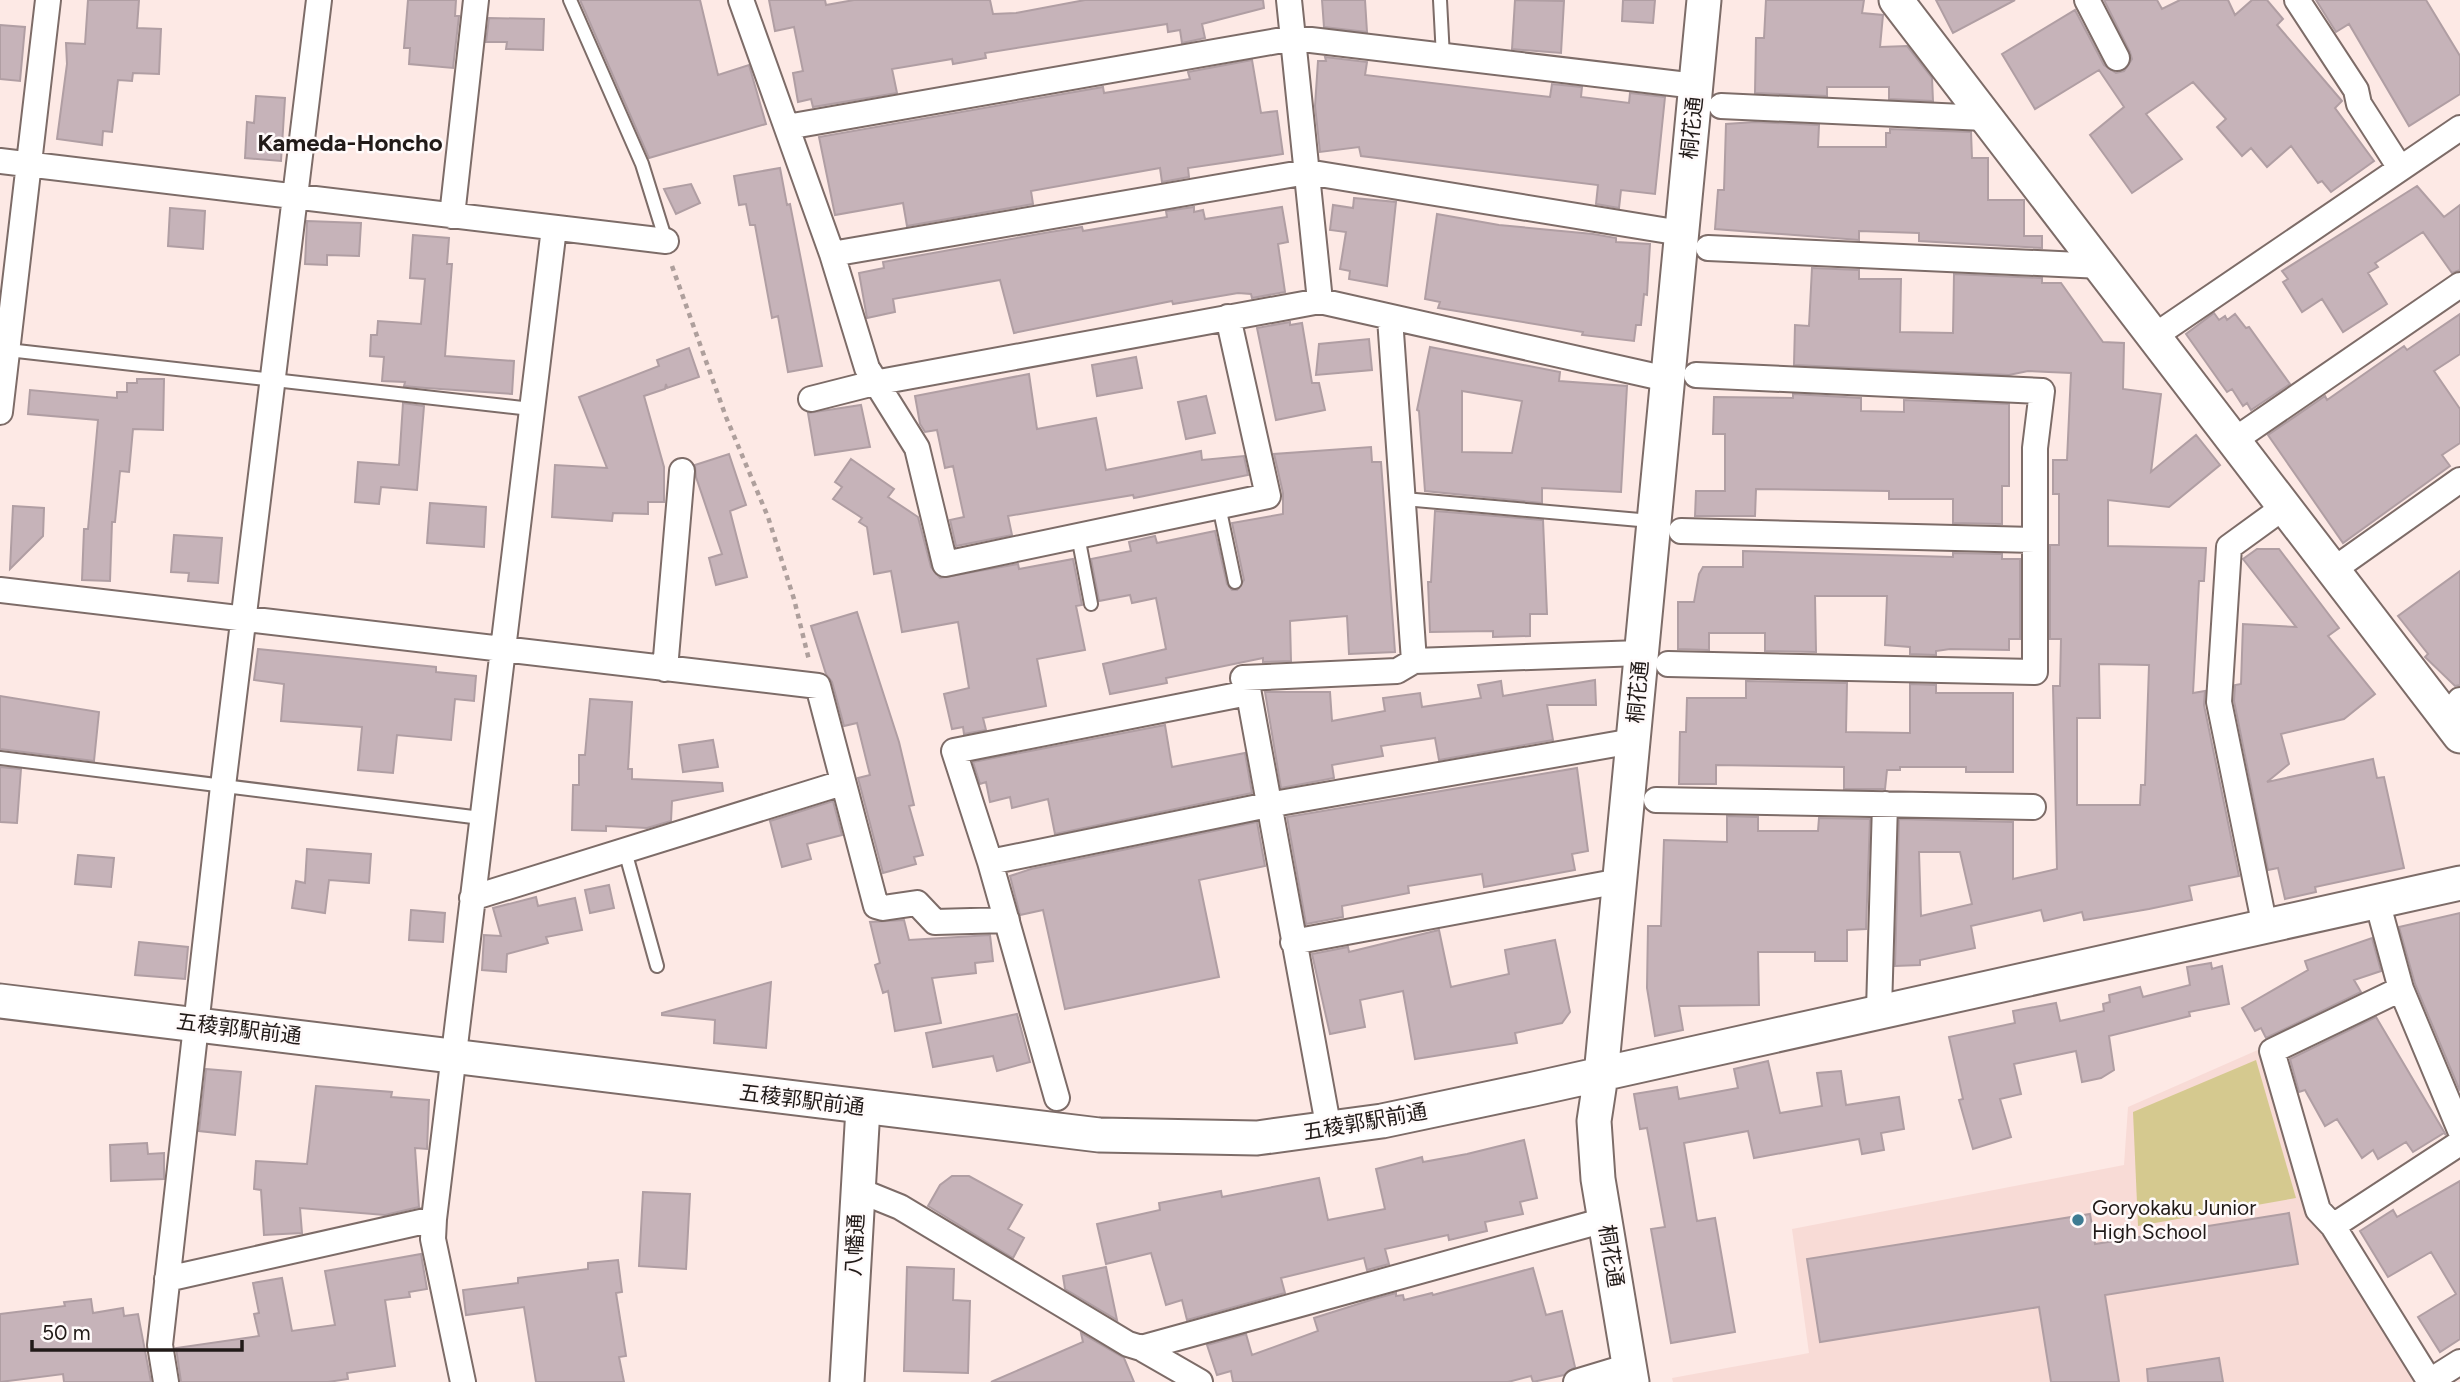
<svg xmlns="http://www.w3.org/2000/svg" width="2460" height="1382" font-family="Figtree,'Noto Sans JP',sans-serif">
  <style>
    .built { fill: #f8dbd6 }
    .green { fill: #d5c98f }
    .building { fill: #c6b3b9; stroke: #b09ea3; stroke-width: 2; fill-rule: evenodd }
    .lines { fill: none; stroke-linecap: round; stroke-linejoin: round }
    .lane-casing { stroke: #7d6c68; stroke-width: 16 }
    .street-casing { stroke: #7d6c68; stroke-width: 28 }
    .secondary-casing { stroke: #7d6c68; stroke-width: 37 }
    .path { stroke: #ae9f9c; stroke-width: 4.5; stroke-dasharray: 5 5; stroke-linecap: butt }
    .lane { stroke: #fff; stroke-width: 12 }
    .street { stroke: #fff; stroke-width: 24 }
    .secondary { stroke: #fff; stroke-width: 33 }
    .poi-dot { fill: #3e7b92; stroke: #fffafa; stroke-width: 2.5 }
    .labels { text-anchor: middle; stroke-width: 5; stroke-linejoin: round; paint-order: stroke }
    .street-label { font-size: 21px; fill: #211a18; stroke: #fffafa }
    .poi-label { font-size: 21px; fill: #211a18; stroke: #fffafa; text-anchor: start }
    .quarter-label { font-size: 24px; font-weight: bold; fill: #211a18; stroke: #fffafa }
  </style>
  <rect width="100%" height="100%" fill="#fde9e5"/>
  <path class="built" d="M2260,1049L2310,1210L2416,1382H1673L1672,1378L1809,1353L1792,1229L2124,1165L2128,1107Z"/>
  <path class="green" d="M2256,1060L2296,1198L2138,1226L2133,1112Z"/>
  <path class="building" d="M88,0H139L137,28L161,29L159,74L133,73L132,81L118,80L112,132L103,131L102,145L57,139L67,64L66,43L85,44Z
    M408,0H456L455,16H459L453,68L409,64L410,48H404Z
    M580,0H700L718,75L749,65L766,124L649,158Z
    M769,0H825L826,5L854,0H990L993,14L1016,13L1085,0H1263L1264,8L1202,24L1205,38L1182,43L1180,30L1168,32L1167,24L985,53L986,58L953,64L952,59L892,69L897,93L813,107L811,99L798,102L793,73L803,71L794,27L775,31Z
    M1322,0H1365L1367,32L1324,27Z
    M1515,0L1564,1L1561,53L1512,49Z
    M1623,0H1655L1653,23L1622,21Z
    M1766,0H1864L1862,13L1883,15L1880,47L1907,46L1932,78L1933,101L1889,99V87H1827V96L1755,93L1756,38H1764Z
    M1936,0H2015L1953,33Z
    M2104,0H2157L2162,9L2180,0H2228L2235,15L2252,0H2267L2283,19L2277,25L2342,101L2335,108L2374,161L2331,192L2322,181L2318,183L2291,146L2267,167L2251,148L2242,156L2217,127L2226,119L2193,82L2146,114L2182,159L2132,193L2090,135L2124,107L2099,70L2035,109L2002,54L2075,10L2104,65L2116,73L2124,71L2132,59L2130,52Z
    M2316,0H2426L2460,56V94L2409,126L2349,24L2336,32Z
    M489,18L544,19L543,50L506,49L507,42H486Z
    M0,25L25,27L20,81L0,79Z
    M1325,57L1367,62L1365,75L1550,97L1552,84L1582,87L1581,97L1629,103L1630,93L1665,97L1655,194L1621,190L1619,208L1596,204L1598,185L1361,156L1359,147L1320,152L1315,106L1318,61H1326Z
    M1252,60L1261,113L1277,111L1283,154L1188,168L1189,177L1162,182L1160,168L1031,191L1033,204L907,226L903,203L835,215L819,137L1103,87L1104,93L1190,79L1188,72Z
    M256,96L285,98L281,161L245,158L247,122L254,123Z
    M1755,122L1819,125L1818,147H1886V133H1890V129L1971,132L1972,158H1988V200H2024V236H2042V248L1919,241V233L1859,231V240L1715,229L1718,190H1724L1726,124Z
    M780,168L787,205L790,204L822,366L788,372L778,316L772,318L755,225H750L746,204L739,205L734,176Z
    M691,184L700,203L676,214L664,189Z
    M2417,186L2444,217L2460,205V270L2452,273L2423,232L2375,263L2378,267L2368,273L2387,304L2343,332L2322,299L2302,312L2283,282L2288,279L2282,271Z
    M1354,198L1396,202L1387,286L1349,279L1350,271L1340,269L1346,232L1330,230L1333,205L1353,208Z
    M1194,207V212L1203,210L1205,219L1282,207L1288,242L1278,244L1285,292L1252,298L1251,294L1238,293L1173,304L1172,301L1014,333L1000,280L893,299L895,312L867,318L859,273L884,268L883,262L1050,232L1082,227L1083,231L1167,217L1166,211Z
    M170,208L205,211L203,249L168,246Z
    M1437,214L1499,225L1593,234L1616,238V242L1650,244L1647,295L1644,294L1641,325H1636L1634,341L1582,335L1583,332L1438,308L1440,302L1425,299Z
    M307,221L361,223L359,256L327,255V265L305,264Z
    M413,235L449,238L447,264H452L445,356L514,361L512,394L426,388L404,386L405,382L382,381L384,357L370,356L371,335H377L378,321L421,324L425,279L410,278Z
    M1812,268L1859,270V279H1901L1900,332L1953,333L1954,274L2042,278V283H2061L2103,342L2124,343L2123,389L2161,394L2151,472L2196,435L2220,465L2169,507L2108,500V546L2206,548L2204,581H2199L2193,693L2205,691L2204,705L2239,876L2189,886L2192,900L2149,909L2084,920L2082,912L2044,921L2041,910L1971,926L1975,948L1920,960V965L1895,966L1899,819L2013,822V879L2057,869L2053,686H2060L2061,639H2050V545H2059V494H2053V460H2067L2071,373L2028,371L2009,375L1794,365L1795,325L1809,326ZM2099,664L2149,665L2145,785H2141L2140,805H2077V718H2100ZM1919,852H1960L1972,904L1921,916Z
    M2214,313L2219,320L2225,316L2227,320L2235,314L2246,328L2249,327L2290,384L2251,410L2247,403L2243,406L2232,389L2227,392L2186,334Z
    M2460,314V354L2434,371L2460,409V443L2442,455L2450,466L2343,543L2268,435L2325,396L2327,400L2404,346L2407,350Z
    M1290,322V325L1302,323L1312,383H1319L1325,410L1276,420L1257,328Z
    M1369,339L1372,370L1316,375L1319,344Z
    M1430,347L1560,372L1559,381L1627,386L1621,492L1542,488V503L1425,491L1419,411L1417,410ZM1462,391L1522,401L1512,453L1462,452Z
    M689,348L699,377L667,388L666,384L665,389L644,396L664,467V502H648V514L613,513L612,521L552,517L555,465L607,468L579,397L659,366L657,360Z
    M1136,357L1142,388L1097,396L1092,365Z
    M1029,374L1037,429L1096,418L1106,470L1201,451L1202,460L1244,456L1248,475L1134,498L1133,495L1008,516L1012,535L956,546L950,520L964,517L953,466L945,468L937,430L925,432L920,424L915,396Z
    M137,379H164L163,430L133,429L129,472L120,471L115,522H112L110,581L82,580L84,529H88L98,420L28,414L30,390L117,398V392H127V383H137Z
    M1793,394L1861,398V411L1904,412V400L2009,404V486H2002V524L1953,523V499H1889V491L1756,489L1755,516H1695L1696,491H1725V434H1713L1714,397L1793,398Z
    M1206,396L1215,433L1186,439L1178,402Z
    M403,403L424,406L417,490L381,487L379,504L355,502L358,462L399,465Z
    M861,405L870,447L815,455L808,413Z
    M1371,447L1372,462H1381L1395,652L1349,654L1347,616L1290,621L1291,661L1263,662V658L1166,678L1167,683L1110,694L1103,664L1166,649L1156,598L1132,603L1130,595L1099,601L1091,559L1131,551L1129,542L1155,536L1157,543L1215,531L1227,584L1232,590H1237L1244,580L1232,523L1283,514V493L1274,454Z
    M729,454L746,505L730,511L747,577L716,585L709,558L722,554L696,477L695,465Z
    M851,459L894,489L888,497L918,517L931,567L940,578L1018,564L1019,569L1073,559L1082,605L1076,606L1085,650L1037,659L1046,706L983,718L986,730L964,734L963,727L952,729L944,694L969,688L958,622L902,632L891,571L874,574L867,527L859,522L862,518L833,499L842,487L835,482Z
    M430,503L486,507L484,547L427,543Z
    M13,506L44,508L43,536L10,569Z
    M1435,511L1543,520L1547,614H1530V636L1493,637V631L1430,632L1428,582H1431Z
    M174,535L222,538L218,583L188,581L189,573L171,572Z
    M2257,549H2279L2339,628L2328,636L2375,694L2344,719L2281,734L2289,764L2267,782L2373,759L2377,778L2384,777L2404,868L2315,887L2316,892L2285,899L2278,868L2268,870L2234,701L2235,685L2241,684L2243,624L2296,627L2243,559Z
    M1743,551L1953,557V553L2002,554V559H2020V639H2009V650L1950,649L1936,651V655L1910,654V647L1885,645L1887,596H1815L1816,652L1765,651V633H1709V650L1678,649V602H1694L1699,574L1703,567H1743Z
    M2460,571V685L2455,686L2425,657L2428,654L2398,616Z
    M857,612L899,742L914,805L909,806L923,855L914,857L916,864L883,873L858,778L870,775L857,723L844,726L832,682L826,674L811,626Z
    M258,649L436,667V672L476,676L474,701L455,699L451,740L397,735L393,773L358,770L362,727L281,721L284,684L254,680Z
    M1595,680L1596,705H1547L1553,740L1439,760L1435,738L1381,746L1383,756L1332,765L1334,778L1281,788L1265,692H1330L1332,721L1385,711L1383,698L1420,693L1422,707L1481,698L1478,685L1490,683L1501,681L1503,696Z
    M1746,681L1847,683L1846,732L1910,733V684L1936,685V693H2013V772H1966V767H1900V770H1887L1885,789H1844V767L1716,765V784H1679L1680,732H1686L1687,698H1746Z
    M0,696L99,712L94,761L0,749Z
    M590,699L632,702L628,769H632V779L722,783L723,791L672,801L671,821L647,828L606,826V831L572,830L573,785H579V755H585Z
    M1165,725L1172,767L1245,753L1252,793L1055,834L1048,799L1012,808L1010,797L990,802L986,782L980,784L973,762Z
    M713,740L718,767L683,772L679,745Z
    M0,767L21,769L17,823L0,822Z
    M1577,768L1588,851L1572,854L1575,870L1484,887L1482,874L1408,886L1409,893L1342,906L1343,917L1306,924L1287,817Z
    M833,801L842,835L807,844L811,859L782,867L770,821Z
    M1727,816L1758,817V831H1818L1819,818L1870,819L1866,929L1847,930V961H1815V952H1758L1759,1005L1679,1006L1683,1030L1655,1036L1647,988L1648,926H1661L1664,840L1727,842Z
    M1257,822L1265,866L1199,880L1219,977L1065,1009L1043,910L1020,915L1010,876L1031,869Z
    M307,849L371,854L369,883L329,880L325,913L292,908L296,881L305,883Z
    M78,855L114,858L111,887L75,884Z
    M609,885L614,908L590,913L585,890Z
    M536,897L538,906L575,898L582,930L546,937L548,943L507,954L506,972L482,970L484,935L501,936L493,908Z
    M411,910L445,913L443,942L409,940Z
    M2460,913V1091L2415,984L2399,927Z
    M904,920L909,940L990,935L993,961L975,963L976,973L932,978L941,1023L895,1031L888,991L883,993L875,965L880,963L870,922Z
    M1439,930L1451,987L1509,974L1505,950L1555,940L1570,1012L1562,1023L1515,1033L1517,1043L1415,1059L1403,991L1360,1000L1365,1027L1330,1034L1312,954L1348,947L1349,952Z
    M2372,938L2381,971L2354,980L2361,992L2266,1038L2261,1028L2255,1031L2242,1008L2308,970L2305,961Z
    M139,942L188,947L185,979L135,975Z
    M2211,963L2212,969L2222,966L2229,1004L2189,1012L2190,1016L2109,1036L2114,1070L2101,1078L2082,1082L2076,1051L2014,1064L2021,1094L2000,1099L2011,1137L1973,1149L1959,1100L1963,1099L1949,1037L2015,1023L2013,1011L2056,1003L2060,1021L2104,1011L2103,1004L2110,1002L2109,995L2140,987L2143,997L2190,985L2187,967Z
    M771,982L766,1048L714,1043L715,1020L662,1015V1013Z
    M1017,1014L1030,1062L997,1071L993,1056L933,1067L926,1033Z
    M2376,1017L2446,1135L2444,1133L2413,1152L2406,1142L2378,1159L2373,1150L2362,1158L2337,1119L2325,1126L2305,1090L2299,1092L2290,1059Z
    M1768,1061L1780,1113L1822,1106L1817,1073L1841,1071L1846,1105L1899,1097L1904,1129L1881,1133L1884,1150L1862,1154L1859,1139L1754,1158L1748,1131L1684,1143L1697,1221L1715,1218L1735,1332L1671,1343L1651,1229L1665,1227L1647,1128L1640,1129L1634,1094L1677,1087L1679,1099L1738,1088L1734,1069Z
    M206,1069L241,1072L235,1135L199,1131Z
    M316,1086L392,1092L391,1097L429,1100L427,1149L415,1148L419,1207L385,1215L300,1208L302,1233L264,1235L261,1190L254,1189L256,1161L307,1164Z
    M1524,1140L1537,1198L1520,1202L1523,1214L1485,1222L1487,1231L1449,1240L1448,1235L1385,1249L1389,1264L1367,1270L1364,1258L1281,1278L1285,1293L1187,1320L1182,1300L1166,1305L1151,1253L1106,1264L1097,1224L1160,1210L1159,1203L1221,1191L1222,1197L1319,1178L1328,1220L1385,1209L1376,1169L1422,1157L1423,1162L1467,1154Z
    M147,1143L148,1154L164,1153V1179L111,1181L110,1145Z
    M952,1176H969L1022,1205L1008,1229L1024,1238L1013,1258L928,1206L940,1185Z
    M2460,1181V1339L2440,1352L2418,1317L2456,1294L2431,1252L2388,1277L2360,1231L2393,1210L2397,1217Z
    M643,1192L690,1194L686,1269L639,1266Z
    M2289,1213L2298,1264L2105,1295L2119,1382H2051L2039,1307L1820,1342L1807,1259L2090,1214L2095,1244Z
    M421,1254L427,1289L409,1292L410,1297L385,1300L395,1366L347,1373L348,1379L328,1382H181L176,1348L259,1336L254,1314L259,1313L253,1283L282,1278L292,1331L335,1325L325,1271Z
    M618,1260L622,1292L616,1293L626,1356L619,1357L624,1382H536L524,1307L466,1315L463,1290L518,1283V1278L588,1269V1263Z
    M907,1267L954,1269L953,1300L970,1301L968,1373L904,1371Z
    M1106,1267L1117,1320L1065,1289L1063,1276Z
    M1533,1268L1546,1315L1562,1311L1575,1367L1564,1375L1533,1382L1531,1376L1508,1382H1233L1231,1371L1217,1375L1207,1345L1246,1334L1252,1355L1318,1331L1314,1318L1374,1299L1396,1293V1296L1403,1295L1404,1300L1432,1293L1433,1295Z
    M91,1299L93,1313L123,1308L124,1316L138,1314L151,1382H64L63,1374L0,1382V1314L65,1306L64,1302Z
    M1081,1333L1124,1358L1134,1382H991L1083,1342Z
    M2219,1358L2223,1382H2148L2147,1369Z"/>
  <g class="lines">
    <g class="lane-casing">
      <path id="lane" d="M570,0L642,164L666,241
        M1440,0L1443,57
        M8,350L531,409
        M1404,499L1651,521
        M1219,506L1235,582
        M1078,536L1091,604
        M0,758L481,818
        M625,851L657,966"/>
    </g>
    <g class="street-casing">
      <path id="street" d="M741,0L832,254L867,368L917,448L945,564L1268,496L1228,317
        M1289,0L1320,301
        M2087,0L2117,58
        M2297,0L2356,90L2359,104L2400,168
        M1721,106L1985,118
        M787,127L1294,38L1696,86
        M0,161L666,241
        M452,216L476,0
        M1708,248L2102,266
        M832,254L1307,172L1681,233
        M1390,318L1414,661
        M2153,337L2460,128
        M811,399L874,383L1320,301L1667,379
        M0,412L48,0
        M2233,441L2460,285
        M1681,531L2035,540
        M2333,570L2460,480
        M0,590L818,686L876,906L883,908L917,903L935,922L1007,920
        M1668,664L2035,672V448L2042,391L1696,375
        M665,669L682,471
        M1243,678L1397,671L1414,661L1641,653
        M1246,678L1329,1130
        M2447,718L2460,700
        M1656,800L2033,807
        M990,862L1268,805L1633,741
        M472,898L842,783
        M2377,901L2401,989L2460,1130
        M2265,927L2219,702L2229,547L2284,507
        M1293,942L1620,881
        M1879,1010L1885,804
        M1057,1098L990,862L954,751L1248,693
        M858,1190L900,1207L1128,1344L1141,1348L1200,1382
        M2333,1226L2318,1210L2272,1051L2401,989
        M167,1279L434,1219
        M1141,1348L1605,1220
        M2430,1381L2460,1362
        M166,1382L160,1345L223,786L319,0
        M463,1382L433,1239L434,1219L554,228
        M1576,1382L1629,1366
        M2430,1382L2333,1226L2460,1143"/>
    </g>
    <g class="secondary-casing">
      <path id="secondary" d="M1896,0L2460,736
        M0,1001L1099,1135L1257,1138L1382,1121L1534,1089L2460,883
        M847,1382L863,1108
        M1632,1382L1598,1179L1594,1121L1601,1075L1704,0"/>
    </g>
    <path class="path" d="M672,266L726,417L768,517L794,599L809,660"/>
    <use href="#lane" class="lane"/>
    <use href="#street" class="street"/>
    <use href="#secondary" class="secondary"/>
  </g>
  <circle class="poi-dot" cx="2078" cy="1220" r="7"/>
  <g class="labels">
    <g class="street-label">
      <text transform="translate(1692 128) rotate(-84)" y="7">桐花通</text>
      <text transform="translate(1638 692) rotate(-85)" y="7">桐花通</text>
      <text transform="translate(239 1029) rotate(7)" y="7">五稜郭駅前通</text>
      <text transform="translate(802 1100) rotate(7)" y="7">五稜郭駅前通</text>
      <text transform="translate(1365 1122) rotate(-10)" y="7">五稜郭駅前通</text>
      <text transform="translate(855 1245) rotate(-87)" y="7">八幡通</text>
      <text transform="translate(1611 1256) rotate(81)" y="7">桐花通</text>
    </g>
    <g class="poi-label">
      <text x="2092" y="1215">Goryokaku Junior<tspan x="2092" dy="24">High School</tspan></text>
    </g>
    <g class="quarter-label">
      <text x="350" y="151">Kameda-Honcho</text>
    </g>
  </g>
  <path d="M32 1340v10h210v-10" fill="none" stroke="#211a18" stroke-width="3.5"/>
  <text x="42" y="1340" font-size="21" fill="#211a18" stroke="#fffafa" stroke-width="5" paint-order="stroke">50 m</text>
</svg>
